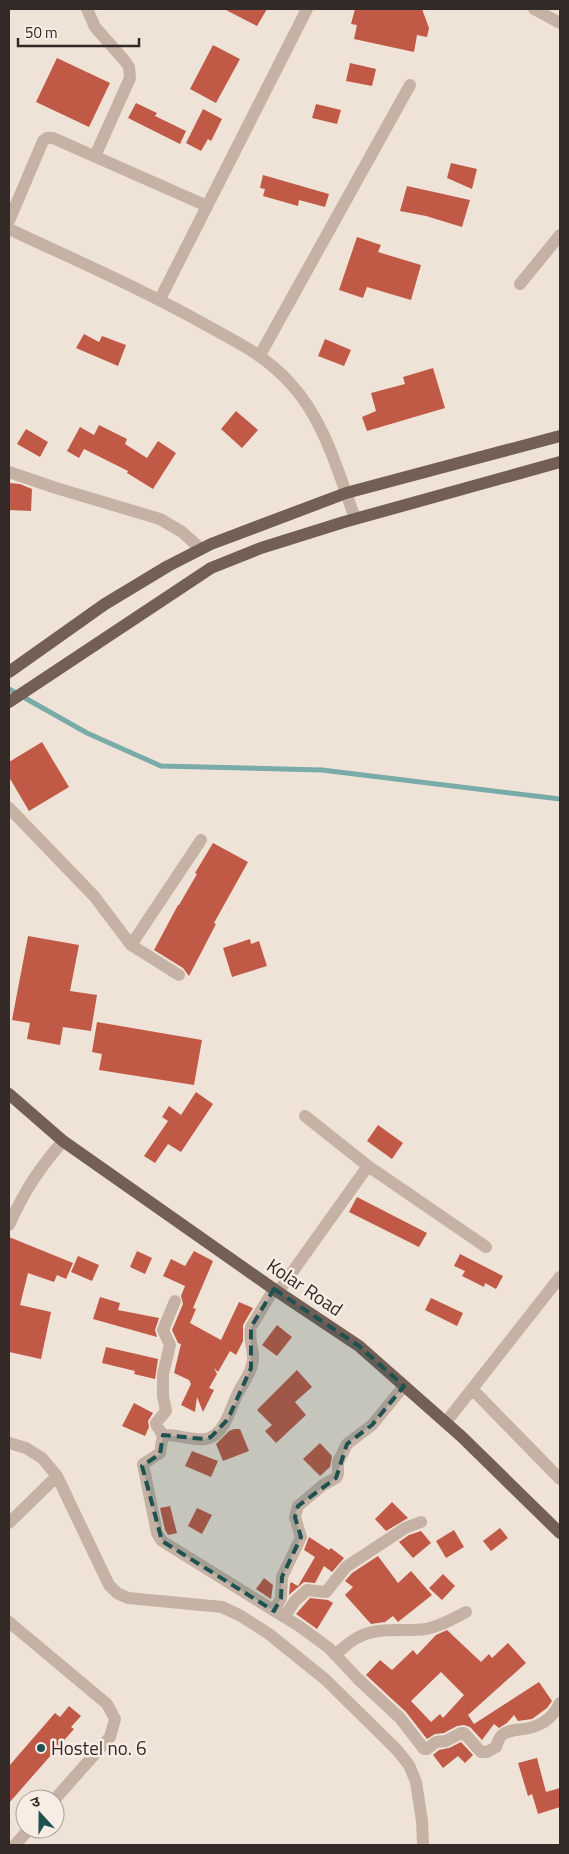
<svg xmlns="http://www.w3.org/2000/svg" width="569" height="1854" font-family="'Titillium Web','Noto Sans Devanagari',sans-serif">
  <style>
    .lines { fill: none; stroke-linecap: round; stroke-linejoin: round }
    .stream { stroke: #79aba9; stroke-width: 5 }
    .building { fill: #c05a46; fill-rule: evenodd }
    .minor { stroke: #c6b2a5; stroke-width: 12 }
    .major { stroke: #745f57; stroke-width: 12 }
    .marked { fill: #1e5251; fill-opacity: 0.2; stroke: #1e5251; stroke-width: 4; stroke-dasharray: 10 6; stroke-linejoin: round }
    .poi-dot { fill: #1e5251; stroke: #f8ede4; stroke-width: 2 }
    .labels { text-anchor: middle; stroke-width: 5; stroke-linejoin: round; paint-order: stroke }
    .street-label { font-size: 19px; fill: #332926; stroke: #f8ede4 }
    .poi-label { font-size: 19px; fill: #332926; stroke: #f8ede4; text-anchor: start }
  </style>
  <rect width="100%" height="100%" fill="#efe3d8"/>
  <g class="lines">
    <path class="stream" d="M9,689L87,733L161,766L322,770L560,799"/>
  </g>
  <path class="building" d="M224,9H267L257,26Z
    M355,9H422L429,28L427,37L417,35L414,52L354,39L357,25L351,24Z
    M213,45L240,59L216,103L190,89Z
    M57,58L110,83L89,127L36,102Z
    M350,63L376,69L372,86L346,81Z
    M136,103L157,113L155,116L186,131L180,144L128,118Z
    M316,104L341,110L337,124L312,118Z
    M203,109L222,119L211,141L208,139L201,151L186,143Z
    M451,163L477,169L472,189L447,178Z
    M263,175L329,194L325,207L299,200L298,206L263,196L265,189L260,188Z
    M407,186L470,200L462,227L426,216L400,211Z
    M357,237L381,245L378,252L421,265L411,300L367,287L363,298L339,290Z
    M84,334L99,342L102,336L126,345L118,366L76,348Z
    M325,339L351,350L344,366L318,356Z
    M433,368L445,408L367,431L362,417L376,411L371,393L405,384L403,377Z
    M236,411L258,430L242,448L221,429Z
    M99,425L127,439L125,444L147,458L158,441L176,453L153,489L127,473L128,471L84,449L79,458L67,451L80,427L94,435Z
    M26,429L48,442L40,457L17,444Z
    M9,483L20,484L32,489L31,511L9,510Z
    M42,742L69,787L29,811L9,777V762Z
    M213,843L248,862L214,923L216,924L189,976L183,968L154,950L178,905H179L197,874L195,873Z
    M28,936L79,945L70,991L97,995L91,1031L63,1027L60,1045L27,1039L30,1023L12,1020Z
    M250,939L251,944L259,941L267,966L232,977L223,948Z
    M97,1022L202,1040L194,1085L99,1070L102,1054L92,1052Z
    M196,1092L213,1104L181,1152L168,1144L155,1163L144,1156L168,1121L162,1117L169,1106L181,1115Z
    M378,1125L403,1143L392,1159L367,1141Z
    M357,1197L427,1233L419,1247L349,1212Z
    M9,1237L73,1263L66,1279L57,1275L54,1282L28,1273L20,1305L51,1312L41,1359L9,1352Z
    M137,1251L152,1258L145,1274L130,1267Z
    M194,1251L213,1261L193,1308L196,1309L190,1323L221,1340L239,1302L253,1308L243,1325V1341L236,1355L230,1351L218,1372L214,1368L217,1374L209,1388L214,1390L203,1412L197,1397L195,1412L181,1405L191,1384L189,1380L174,1373L181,1344L178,1343L172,1330L183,1304L181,1296L185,1286L163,1276L171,1259L185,1266Z
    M460,1254L503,1276L496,1289L485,1283L484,1287L462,1276L465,1271L454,1266Z
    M78,1256L99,1265L92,1281L71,1272Z
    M100,1297L120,1303L118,1310L159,1318L155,1330L157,1337L93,1319Z
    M431,1298L463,1313L457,1326L425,1310Z
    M277,1325L292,1337L277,1356L262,1345Z
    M106,1347L158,1359L155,1379L134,1374L135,1371L102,1363Z
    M297,1370L312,1387L295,1402L306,1415L276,1443L265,1431L272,1425L257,1410Z
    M134,1403L153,1413L148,1421L149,1427L145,1436L122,1426Z
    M234,1429H240L249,1451L223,1461L216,1444L229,1431Z
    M320,1443L332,1456L330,1467L320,1476L303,1459Z
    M192,1451L218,1461L211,1477L185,1466Z
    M392,1502L408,1518L386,1531L375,1519Z
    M170,1506L177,1533L168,1535L165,1530L160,1508Z
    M197,1508L212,1515L202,1534L188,1526Z
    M500,1528L508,1538L491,1551L483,1541Z
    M454,1530L464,1547L446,1558L436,1541Z
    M421,1531L431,1543L413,1558L399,1542L409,1535Z
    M309,1537L329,1550L331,1548L344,1558L332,1572L324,1566L315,1583L304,1582L289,1595L290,1584L291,1582L298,1586L315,1557L304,1550Z
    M378,1556L398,1583L411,1571L432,1595L398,1622L393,1616L385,1622L371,1624L345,1595L353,1587L345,1581L352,1573Z
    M443,1574L455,1586L442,1600L429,1588Z
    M264,1578L273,1585L271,1599L256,1589Z
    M310,1598L328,1600L333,1603L317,1629L296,1614Z
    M447,1630L481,1662L489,1654L492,1658L508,1643L526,1663L468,1715L474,1724L539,1682L552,1701L547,1708L532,1719L518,1721L514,1715L507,1723L499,1728L494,1724L482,1740L470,1727L464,1725L457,1726L444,1733L435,1734L427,1739L406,1712L366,1675L380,1660L392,1670L413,1650L417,1655L436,1635ZM441,1672L464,1695L443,1718L440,1714L431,1722L411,1701Z
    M69,1706L81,1716L71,1727L74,1729L9,1803V1766L55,1713L60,1717Z
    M461,1742L473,1755L465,1763L458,1756L443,1768L433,1755L439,1750L449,1748Z
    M537,1758L546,1792L560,1788V1807L538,1814L532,1794L528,1796L518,1763Z"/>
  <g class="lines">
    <path class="minor" d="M87,9L95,27L125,61L129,67L130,78L95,156
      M534,9L560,23
      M9,221L43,141L47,138H53L207,206
      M9,229C75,260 142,289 206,325C237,342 266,356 290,383C324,419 338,472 355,518
      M520,284L560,235
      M160,299L307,9
      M260,355L410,85
      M9,472L56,488L160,519L182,532L201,549
      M9,808L94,896L131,945L179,975
      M131,945L201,840
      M305,1116L368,1166L486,1247
      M9,1225C25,1190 38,1170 63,1141
      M274,1289L251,1327C248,1338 254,1350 253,1361C251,1374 244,1381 238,1393C230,1408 226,1434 206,1439C192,1441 177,1434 163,1435L160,1453L143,1464L157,1533L162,1541L299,1626L329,1648L358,1679L400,1718L424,1749H427L436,1742L446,1741L461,1733H464L481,1752H487L496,1747C498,1743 498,1739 501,1736C507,1730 516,1730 523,1729C540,1727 553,1718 560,1703
      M278,1292L368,1166
      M472,1389L560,1479
      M446,1422L560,1277
      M163,1435L157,1426L156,1423L166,1411L163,1396V1374L170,1345L163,1330L175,1301
      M9,1443L26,1448L42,1458L57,1476L109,1585L117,1593L128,1598L222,1607L241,1616L269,1634L326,1680L397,1750L409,1765L416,1782L422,1821L423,1845
      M9,1523L57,1476
      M274,1611L281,1598L282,1577L301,1537L295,1517L298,1506L323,1485L336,1478L338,1474V1462L347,1444L372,1425L404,1386
      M284,1617L295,1601L307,1590L326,1592L346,1567L405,1528L421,1522
      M9,1622L107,1704L115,1719L110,1737L55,1799
      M335,1655C342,1649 349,1642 357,1638C377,1626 404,1632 426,1629C440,1626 453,1619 466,1612
      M15,1845L29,1829"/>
    <path class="major" d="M9,672L105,604L168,566L211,544L346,493L560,436
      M9,702L211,568L261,548L344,522L560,462
      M9,1094L63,1141L278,1292L359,1346L462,1437L560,1533"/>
  </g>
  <path class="marked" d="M274,1289L359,1346L404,1386L372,1425L347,1444L336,1478L298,1506L295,1517L301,1537L282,1577L281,1598L274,1611L162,1541L142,1466L160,1454L163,1435L204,1439L211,1437L228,1419L251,1368V1327Z"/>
  <circle class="poi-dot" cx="41" cy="1748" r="5"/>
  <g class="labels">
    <g class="street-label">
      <text transform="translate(305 1287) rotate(34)" y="7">Kolar Road</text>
    </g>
    <g class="poi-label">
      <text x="51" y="1755">Hostel no. 6</text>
    </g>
  </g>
  <rect width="569" height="1854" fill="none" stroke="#332926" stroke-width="20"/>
  <g transform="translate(40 1814) rotate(339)"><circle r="24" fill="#f8ede4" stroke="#a99f98"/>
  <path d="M0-4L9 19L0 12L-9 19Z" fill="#1e5251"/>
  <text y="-8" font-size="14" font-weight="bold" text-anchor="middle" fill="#332926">उ</text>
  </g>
  <path d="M18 38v8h121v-8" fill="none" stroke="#332926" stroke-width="2.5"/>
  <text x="25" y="38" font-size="15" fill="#332926" stroke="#f8ede4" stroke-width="4" paint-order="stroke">50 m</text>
</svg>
